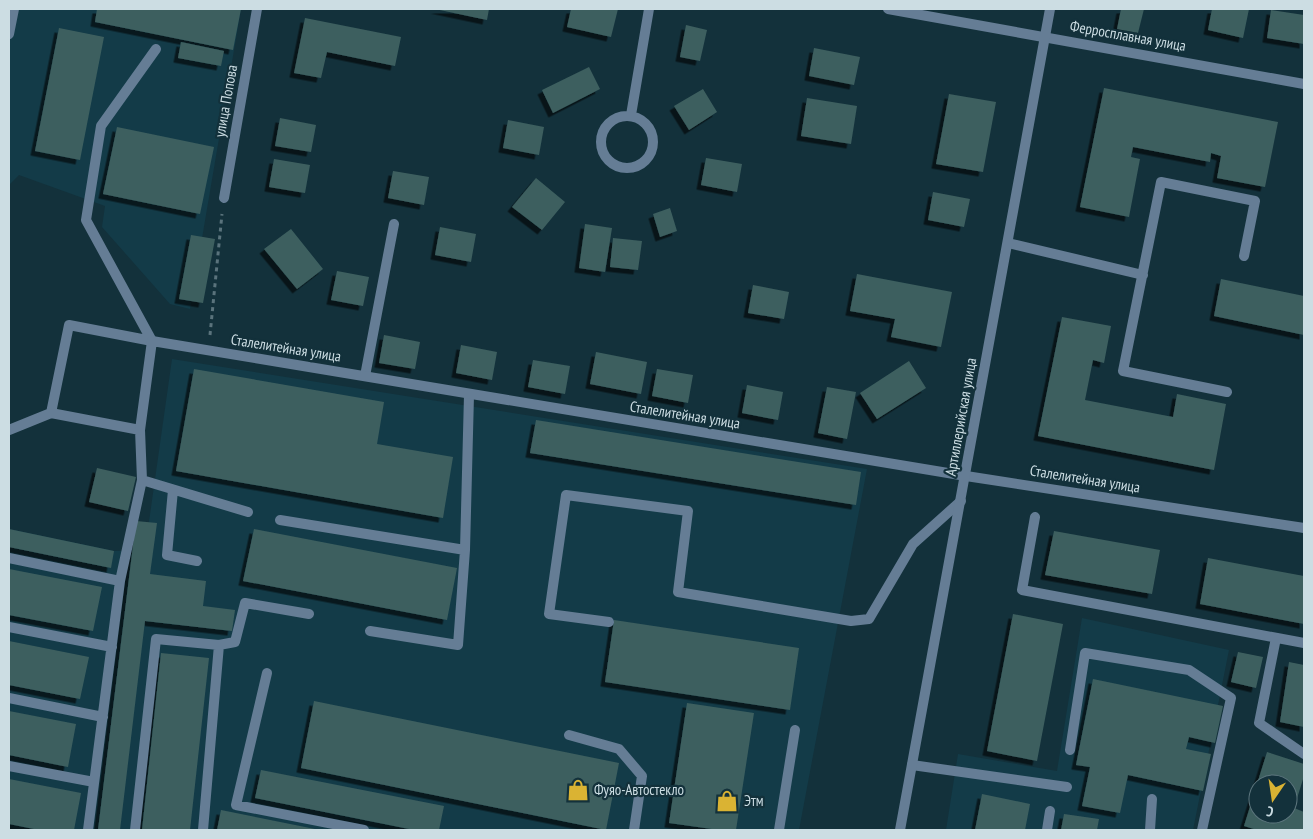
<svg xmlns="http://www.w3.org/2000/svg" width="1313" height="839" font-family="'PT Sans Narrow',sans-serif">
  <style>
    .built { fill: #133b48 }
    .building { fill: #3d5f5f; fill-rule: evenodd; filter: url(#shadow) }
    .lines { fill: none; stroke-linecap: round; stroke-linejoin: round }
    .path { stroke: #5a737c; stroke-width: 3; stroke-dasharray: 4 4; stroke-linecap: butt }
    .service { stroke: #657d95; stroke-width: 10 }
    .minor { stroke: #657d95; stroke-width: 10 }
    .tertiary { stroke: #657d95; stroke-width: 10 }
    .labels { text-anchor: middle; stroke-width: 4.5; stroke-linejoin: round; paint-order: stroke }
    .street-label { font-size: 15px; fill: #ccdde3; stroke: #13313b }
    .poi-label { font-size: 15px; fill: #ccdde3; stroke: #13313b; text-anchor: start }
  </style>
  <defs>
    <filter id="shadow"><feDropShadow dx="-4.5" dy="4.5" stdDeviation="0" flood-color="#0009"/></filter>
  </defs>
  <rect width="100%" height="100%" fill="#13313b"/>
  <path class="built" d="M9,9H241L190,309L170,304L102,227L105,206L19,175L9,185Z
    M172,359L867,469L799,830H9V529L114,551L145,550Z
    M1082,618L1229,650L1193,830H946L958,754L1057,771Z"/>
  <path class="building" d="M97,9H241L233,50L95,22Z
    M435,9H489L487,20Z
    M571,9H618L611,37L567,27Z
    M1121,9H1144L1138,33L1117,29Z
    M1212,9H1249L1243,38L1208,30Z
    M1271,10L1304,15V44L1267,38Z
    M305,18L401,37L395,66L327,52L321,78L294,73Z
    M686,25L707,30L700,61L680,57Z
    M59,28L104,37L80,160L35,151Z
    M181,42L224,51L221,66L178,58Z
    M814,48L860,57L854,85L809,76Z
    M589,67L600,89L553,113L542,90Z
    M1104,88L1278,122L1265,187L1217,178L1221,156L1211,153L1210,162L1133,147L1131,157L1140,159L1129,217L1080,207Z
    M703,89L717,112L689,130L674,106Z
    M949,94L996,102L983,172L936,164Z
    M807,98L857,106L851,144L801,136Z
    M280,118L316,125L311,152L275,146Z
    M508,120L544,127L539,155L503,148Z
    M117,127L214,147L200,214L103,194Z
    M706,158L742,164L737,192L701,185Z
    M274,159L310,165L305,193L269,187Z
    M393,171L429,177L424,205L388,198Z
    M536,178L565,202L542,230L512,207Z
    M933,192L970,199L964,227L928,220Z
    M670,208L677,231L660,237L653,214Z
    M585,224L612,228L605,272L579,268Z
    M440,227L476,234L471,262L435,255Z
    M291,229L323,269L297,289L264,249Z
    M191,235L215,239L203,303L179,299Z
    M613,238L642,241L638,270L610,267Z
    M337,271L369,277L363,306L331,300Z
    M857,274L952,292L941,347L891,337L895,319L850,311Z
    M1221,279L1304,296V335L1214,316Z
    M753,285L789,292L784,319L748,313Z
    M1062,317L1111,326L1104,363L1093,360L1085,400L1173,417L1177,394L1226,404L1214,470L1038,436Z
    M384,335L420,342L415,369L379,363Z
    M461,345L497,352L492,380L456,373Z
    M596,352L647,362L641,394L590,384Z
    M533,360L570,366L565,394L528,387Z
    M909,361L926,388L877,419L860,393Z
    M194,369L384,402L377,444L453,457L443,518L176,471Z
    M657,369L693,375L688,403L652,396Z
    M747,385L783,392L778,420L742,413Z
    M827,387L856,392L847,439L818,433Z
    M536,420L861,472L856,505L530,453Z
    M97,468L136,477L128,511L89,502Z
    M136,521L157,523L150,574L206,581L203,606L235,610L232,631L145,621L120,830H98Z
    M9,529L114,551L111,568L9,547Z
    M254,529L457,568L447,620L243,581Z
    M1054,531L1160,550L1152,594L1045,575Z
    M1208,558L1304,576V624L1200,604Z
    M9,569L102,587L93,631L9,615Z
    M1013,614L1063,624L1037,761L987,751Z
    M614,620L799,648L790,710L605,682Z
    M9,641L89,657L80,699L9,685Z
    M1238,652L1263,657L1256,688L1231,682Z
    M161,653L209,658L190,830H142Z
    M1289,662L1304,665V727L1280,722Z
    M1093,679L1223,706L1215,743L1189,737L1186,749L1211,754L1203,791L1128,775L1120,813L1082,806L1090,767L1076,765Z
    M314,701L619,763L606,830L301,768Z
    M687,703L754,713L736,830H719L669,823Z
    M9,711L76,724L68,767L9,755Z
    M1267,752L1304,764V776L1294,808L1304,812V830H1257L1244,826ZM1258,784H1288V814H1258Z
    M261,770L444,806L439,830H414L255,798Z
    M9,779L81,793L74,830H39L9,824Z
    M982,794L1030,804L1025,830H975Z
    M221,810L315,829V830H217Z
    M1064,814L1099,819L1097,830H1061Z"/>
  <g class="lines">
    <path class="path" d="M210,335L222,214"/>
    <path class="service" d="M9,34L14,9
      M1008,243L1143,275
      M152,341L86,220L101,126L156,49
      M365,376L394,224
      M1227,392L1123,371L1161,182L1255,201L1244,256
      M9,430L51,413
      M142,480L248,512
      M173,490L167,555L197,561
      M1035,517L1022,590L1304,643
      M280,520L465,550
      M9,558L120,581
      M609,622L549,614L566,495L688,511L678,592L851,621L869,619L913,544L961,501
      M9,627L112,647
      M370,631L458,645L465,550L469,395
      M1276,638L1259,723L1304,754
      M267,673L236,805L364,830
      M9,698L103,717
      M569,735L619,749L642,776L634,830
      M1070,750L1085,653L1189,670L1231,698L1202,830
      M912,765L1067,787
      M9,766L94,782
      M88,830L120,581L142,480L140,430L51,413L69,325L152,341
      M135,830L156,639L219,645
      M203,830L219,645L235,642L245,603L309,614
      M779,830L795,730
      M1047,830L1050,811
      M1150,830L1152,799"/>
    <path class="minor" d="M888,9L1304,84
      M631,115L649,9
      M601 142a26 26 0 1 1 52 0a26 26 0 1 1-52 0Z
      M224,198L257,9
      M140,430L152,341L966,476L1304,528"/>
    <path class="tertiary" d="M900,830L1050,9"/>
  </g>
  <defs>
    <g id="shop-bare" transform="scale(1.725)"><path d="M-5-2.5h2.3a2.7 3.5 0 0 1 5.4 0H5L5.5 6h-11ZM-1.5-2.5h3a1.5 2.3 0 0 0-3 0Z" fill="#dab333" stroke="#13313b" stroke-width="2.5" paint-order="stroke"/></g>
  </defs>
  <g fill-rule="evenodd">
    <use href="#shop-bare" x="578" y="790"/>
    <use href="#shop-bare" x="727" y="801"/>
  </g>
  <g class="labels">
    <g class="street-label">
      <text transform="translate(1128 36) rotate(10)" y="5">Ферросплавная улица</text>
      <text transform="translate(226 101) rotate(-80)" y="5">улица Попова</text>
      <text transform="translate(286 348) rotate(9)" y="5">Сталелитейная улица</text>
      <text transform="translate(685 415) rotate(9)" y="5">Сталелитейная улица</text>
      <text transform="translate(961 417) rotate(-80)" y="5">Артиллерийская улица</text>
      <text transform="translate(1085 479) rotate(9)" y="5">Сталелитейная улица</text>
    </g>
    <g class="poi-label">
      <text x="594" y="795">Фуяо-Автостекло</text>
      <text x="744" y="806">Этм</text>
    </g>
  </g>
  <rect width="1313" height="839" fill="none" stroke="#ccdde3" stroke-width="20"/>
  <g transform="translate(1273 799) rotate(193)"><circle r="24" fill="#13313b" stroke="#5d767e"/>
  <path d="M0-4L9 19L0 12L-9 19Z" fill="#dab333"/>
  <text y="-8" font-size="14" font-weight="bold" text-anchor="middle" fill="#ccdde3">С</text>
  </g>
</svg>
